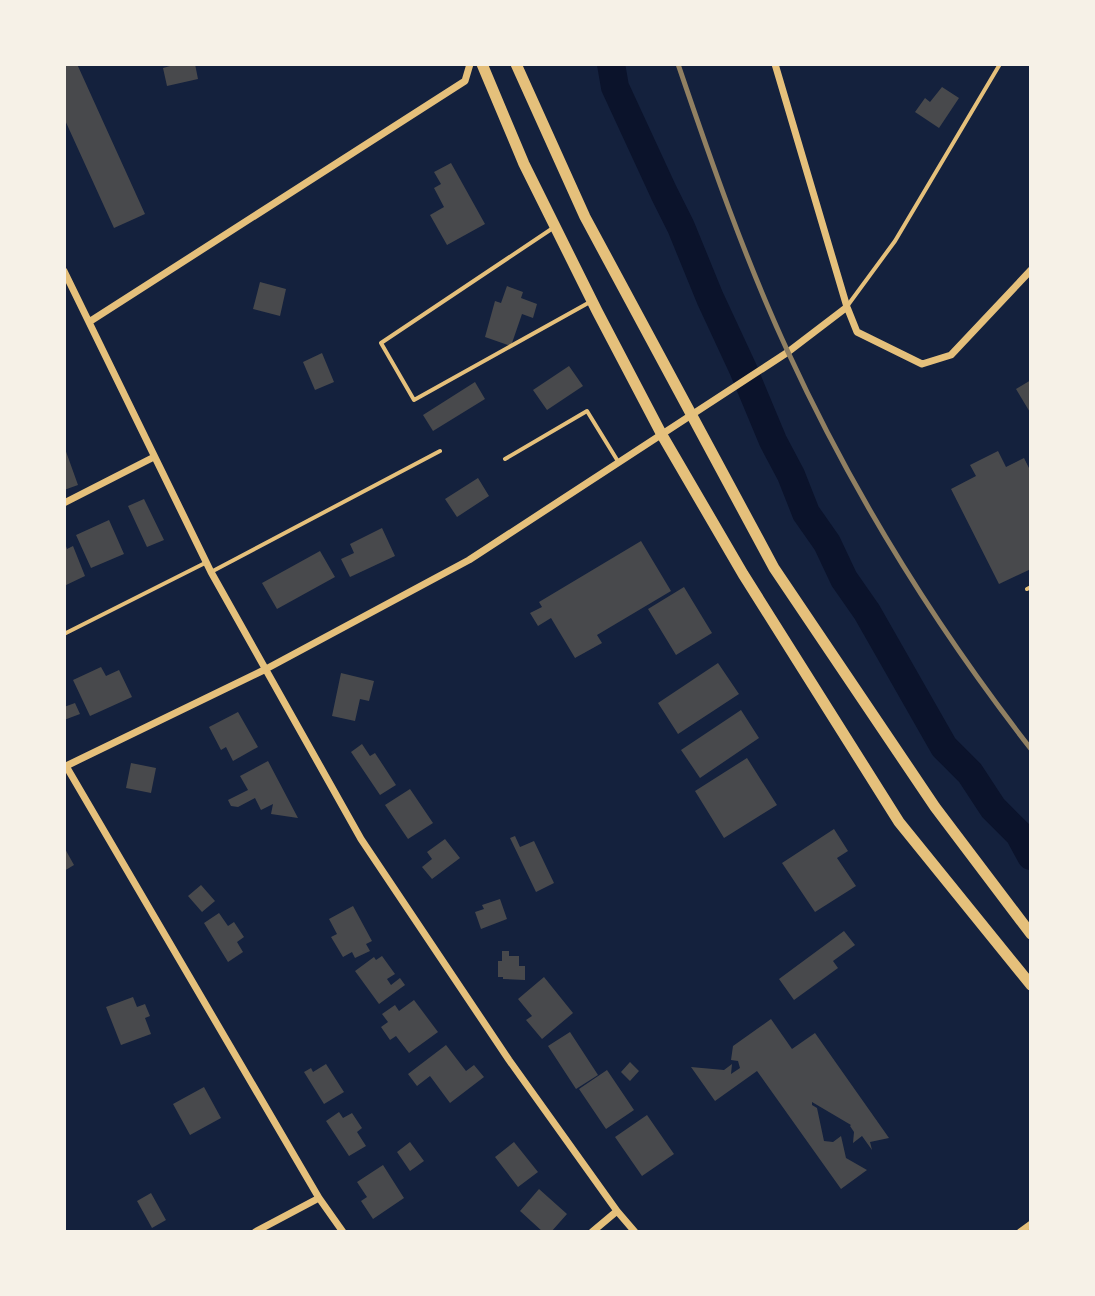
<svg xmlns="http://www.w3.org/2000/svg" width="1095" height="1296" font-family="'Fira Sans Condensed',sans-serif">
  <style>
    .lines { fill: none; stroke-linecap: round; stroke-linejoin: round }
    .river { stroke: #0b132b; stroke-width: 28 }
    .building { fill: #48494c }
    .service { stroke: #e5c07b; stroke-width: 4 }
    .minor { stroke: #e5c07b; stroke-width: 7 }
    .primary { stroke: #e5c07b; stroke-width: 11 }
    .rail { stroke: #918062; stroke-width: 5 }
  </style>
  <rect width="100%" height="100%" fill="#14213d"/>
  <g class="lines">
    <path class="river" d="M611,64L615,87L664,193L681,227L710,298L743,369L773,441L791,475L806,513L827,543L844,579L867,612L944,747L970,773L993,808L1019,834L1031,856"/>
  </g>
  <path class="building" d="M64,64H77L145,214L114,228L64,118Z
    M177,64H195L198,79L167,86L163,68Z
    M942,87L959,98L939,128L915,112L925,98L930,102Z
    M451,163L485,224L447,245L430,215L444,207L434,188L441,184L434,172Z
    M260,282L286,289L280,316L253,309Z
    M507,286L523,292L521,298L537,304L533,318L522,314L511,346L485,337L495,301L501,303Z
    M322,353L334,382L315,390L303,362Z
    M569,366L583,386L547,410L533,390Z
    M1031,380V414L1016,389Z
    M475,382L485,399L433,431L423,415Z
    M64,446L78,485L64,490Z
    M998,451L1006,467L1024,458L1031,472V569L999,584L951,489L976,476L970,465Z
    M478,478L489,496L457,517L445,499Z
    M144,499L164,540L147,547L128,506Z
    M109,520L124,554L91,568L76,535Z
    M382,528L395,556L350,577L341,559L354,553L350,544Z
    M64,541L67,549L73,546L85,576L64,586Z
    M641,541L671,591L597,635L602,643L575,658L551,618L538,626L530,613L542,607L539,602Z
    M320,551L335,577L277,609L262,583Z
    M684,587L712,633L676,655L648,609Z
    M718,663L739,694L678,734L658,703Z
    M101,667L106,676L119,670L132,697L90,716L73,680Z
    M341,673L374,681L369,701L360,699L355,721L332,716Z
    M75,703L80,714L64,720V707Z
    M741,710L759,738L700,778L681,750Z
    M238,712L258,747L233,761L226,747L221,750L209,727Z
    M362,744L370,756L375,753L396,785L380,795L351,752Z
    M747,758L777,805L724,838L695,791Z
    M268,761L298,818L271,814L273,804L261,810L255,798L238,807L231,806L228,800L248,790L240,776Z
    M131,763L156,768L151,793L126,788Z
    M410,789L433,823L408,839L385,805Z
    M834,829L848,851L837,858L856,886L815,912L782,863Z
    M515,836L520,847L534,841L554,883L536,892L510,838Z
    M445,839L460,858L432,879L422,867L432,859L427,852Z
    M64,847L74,865L64,871Z
    M201,885L215,901L202,912L188,896Z
    M500,899L507,919L481,929L475,912L484,909L482,905Z
    M353,906L372,941L366,944L370,951L355,958L352,952L343,957L331,937L337,934L329,919Z
    M219,913L228,926L234,922L244,937L237,942L243,952L228,962L204,923Z
    M844,931L855,945L833,961L838,968L794,1000L779,979Z
    M502,951H509V956H519V966H525V980L503,979V977H498V961H502Z
    M382,956L395,974L387,979L391,985L400,978L405,985L379,1004L355,971L374,957L376,960Z
    M544,977L573,1013L542,1039L526,1020L532,1016L518,999Z
    M133,997L137,1007L145,1004L150,1016L145,1018L151,1034L121,1045L106,1007Z
    M414,1000L438,1032L409,1053L396,1036L390,1040L381,1027L388,1022L382,1014L395,1005L399,1011Z
    M771,1019L792,1049L815,1033L889,1138L870,1142L872,1150L862,1136L853,1143L854,1132L850,1126L851,1125L812,1102V1105L817,1108L824,1141L833,1142L841,1136L846,1158L867,1170L841,1189L757,1071L715,1101L691,1067L724,1070L732,1064L731,1074L740,1068L738,1061L731,1060L733,1046Z
    M570,1032L598,1075L576,1089L548,1046Z
    M446,1045L466,1071L474,1065L484,1077L450,1103L430,1076L417,1086L408,1074Z
    M630,1062L639,1071L630,1081L621,1072Z
    M326,1064L344,1092L324,1104L304,1072L311,1068L313,1072Z
    M607,1070L634,1110L606,1129L579,1089Z
    M204,1087L221,1118L190,1135L173,1104Z
    M339,1112L343,1118L352,1113L362,1128L357,1132L366,1146L349,1156L326,1121Z
    M647,1115L674,1154L642,1176L615,1137Z
    M410,1142L424,1161L410,1171L397,1152Z
    M514,1142L538,1172L518,1187L495,1157Z
    M383,1165L404,1198L373,1219L361,1201L367,1197L357,1182Z
    M539,1189L567,1214L551,1232H543L520,1211Z
    M151,1193L166,1220L152,1228L137,1201Z"/>
  <g class="lines">
    <path class="service" d="M553,228L381,343L414,400L590,302
      M848,305L895,241L1000,64
      M505,459L587,411L619,463
      M211,572L440,451
      M1027,589L1031,587
      M64,634L205,563"/>
    <path class="minor" d="M775,64L847,307L857,332L922,364L951,355L1031,270
      M64,271L211,572L361,839L509,1060L617,1211L635,1232
      M89,322L465,81L470,64
      M64,503L154,457
      M66,766L302,1169L319,1198L343,1232
      M64,767L266,669L469,560L788,352L847,307
      M255,1232L319,1198
      M592,1232L617,1211
      M1020,1232L1031,1224"/>
    <path class="primary" d="M482,64L524,164L597,311L662,435L743,574L899,822L1031,985
      M516,64L585,217L774,568L935,807L1031,934"/>
    <path class="rail" d="M678,64C711,161 745,259 788,352C853,493 936,627 1031,749"/>
  </g>
  <rect width="1095" height="1296" fill="none" stroke="#f6f1e7" stroke-width="132"/>
</svg>
